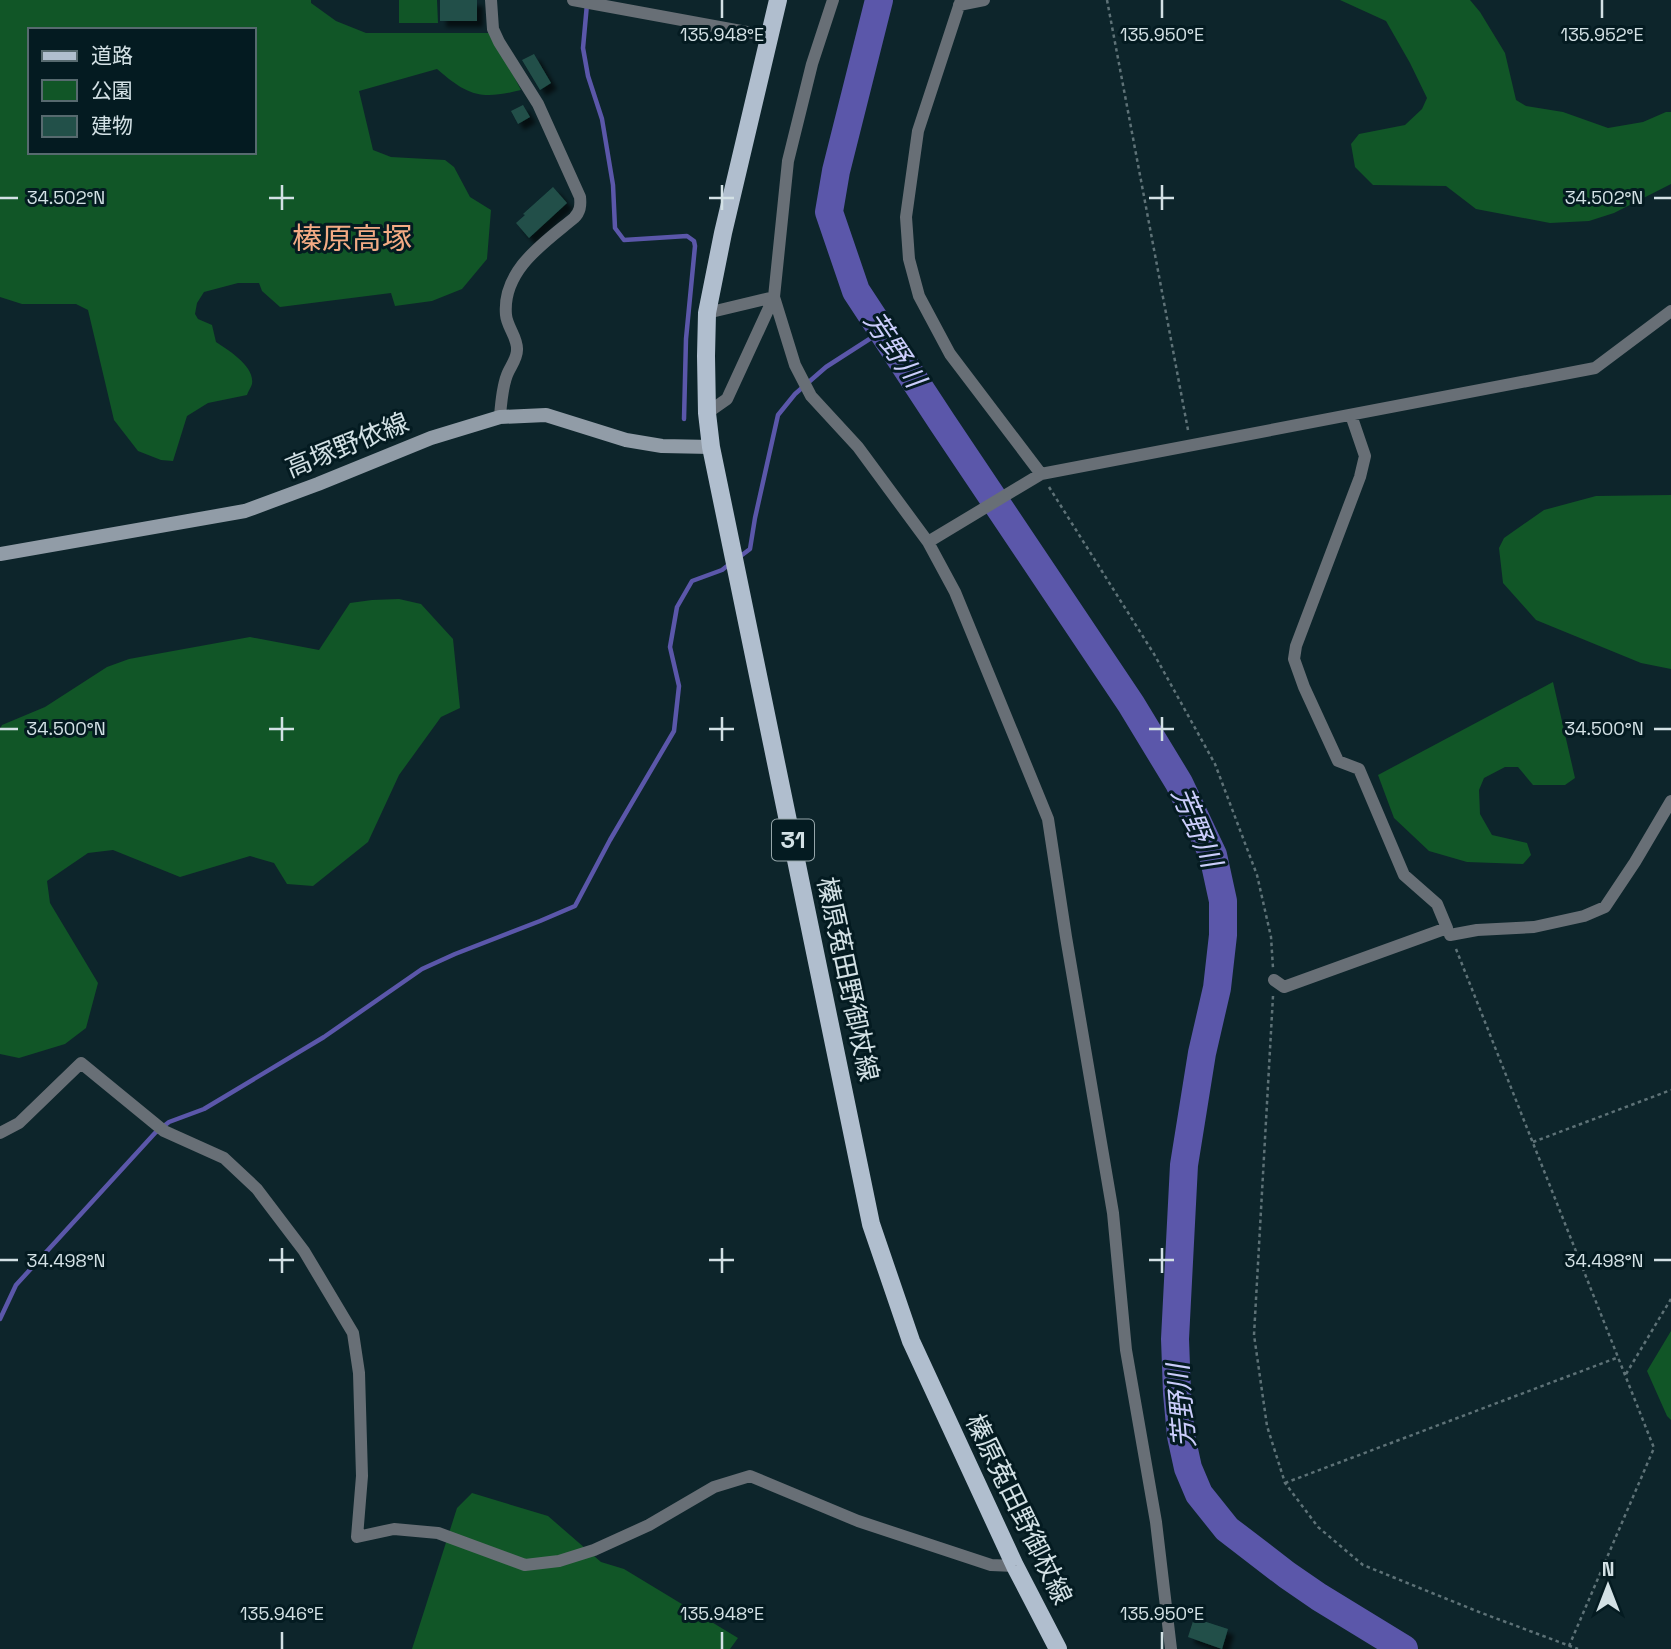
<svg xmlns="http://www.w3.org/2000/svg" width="1671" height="1649" font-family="'Space Grotesk','Noto Sans JP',sans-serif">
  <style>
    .green { fill: #115627; fill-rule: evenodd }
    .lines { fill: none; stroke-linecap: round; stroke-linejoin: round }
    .stream { stroke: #5b57aa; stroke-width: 4.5 }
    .river { stroke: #5b57aa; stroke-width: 28 }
    .building { fill: #225049; filter: url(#shadow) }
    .path { stroke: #5e7277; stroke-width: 2.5; stroke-dasharray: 3.5 3.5; stroke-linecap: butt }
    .minor { stroke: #686f76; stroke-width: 12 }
    .secondary { stroke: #919ca7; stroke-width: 14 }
    .primary { stroke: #b0bece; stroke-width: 18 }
    .ticks { fill: none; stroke: #d3e1e5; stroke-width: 2.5 }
    .labels { text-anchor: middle; stroke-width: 6; stroke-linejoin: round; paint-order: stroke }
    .shield { fill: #041b21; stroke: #95a6aa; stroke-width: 2 }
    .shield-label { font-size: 24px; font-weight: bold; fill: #d3e1e5 }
    .street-label { font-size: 26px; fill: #d3e1e5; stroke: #041b21 }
    .water-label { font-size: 28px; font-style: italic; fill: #cbcdfb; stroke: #041b21 }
    .quarter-label { font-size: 30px; fill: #f3ab84; stroke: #041b21 }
    .ticks-label { font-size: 18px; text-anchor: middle; fill: #d3e1e5; stroke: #041b21; stroke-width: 6; stroke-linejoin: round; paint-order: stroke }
  </style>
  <defs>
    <filter id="shadow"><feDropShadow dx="6" dy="6" stdDeviation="2" flood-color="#0009"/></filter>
  </defs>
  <rect width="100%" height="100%" fill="#0d252b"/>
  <path class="green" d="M0,0H311V3L336,21L366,33H491L521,90C481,100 468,96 437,69L359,91L373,150L391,157L445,160L454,167L470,197L491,210L487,259L462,289L432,301L395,306L391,293L280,307L262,291L259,283H238L204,292L197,303L195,314L198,319L212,325L216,342C228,350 255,366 252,384C251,388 248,391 247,395L208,403L187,416L173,461L161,460L138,451L114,420L88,310L76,304H22L0,297ZM30,30H254V152H30Z
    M399,0H437L438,23H399Z
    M1340,0H1470L1480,12L1505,53L1516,100L1526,106L1563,112L1608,128L1643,122L1666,112H1671V184L1614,213L1589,221L1550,223L1476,209L1446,186L1373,185L1355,167L1351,144L1359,134L1405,125L1422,109L1427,98L1410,63L1386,21Z
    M1671,495V669L1641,663L1536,620L1503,583L1499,548L1504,538L1544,510L1596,496Z
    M399,599L421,604L453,639L460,708L441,717L399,775L368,842L313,886L287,884L274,863L250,856L180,877L113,850L88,853L47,881L50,903L98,983L86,1028L65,1044L19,1058L0,1054V729L2,725L45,707L107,667L129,659L250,637L319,650L350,603L372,600Z
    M1553,682L1575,778L1565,785H1533L1518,767H1505L1484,778L1479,790L1480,814L1492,835L1527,843L1531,855L1523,864L1467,862L1429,851L1394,818L1378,775Z
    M1671,1331V1420L1667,1416L1647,1371Z
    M472,1493L548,1516L601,1562L624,1569L738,1638L730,1649H412L457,1508Z"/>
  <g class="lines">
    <path class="stream" d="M587,4L583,48L588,76L602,119L613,185L615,228L624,240L687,236L694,241L695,246L686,339L684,419
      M738,558L750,549L755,518L778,415L795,394L826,367L882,331
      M0,1319L16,1285L155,1133L169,1122L204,1109L324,1037L422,969L455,954L540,921L575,906L610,840L674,731L679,686L670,647L677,607L692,581L722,570L731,563"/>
    <path class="river" d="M879,0L836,171L829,212L856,291L942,422L1131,704L1179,783L1213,855L1223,901V935L1217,988L1202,1053L1184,1165L1175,1339L1177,1393L1181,1436L1188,1468L1199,1494L1227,1529L1287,1575L1319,1597L1404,1649"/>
  </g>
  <path class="building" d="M440,0H477V21H440Z
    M534,54L551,83L540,90L522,60Z
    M523,105L530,117L518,124L511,111Z
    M553,187L567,203L529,238L516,223L525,215L523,214Z
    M1194,1618L1228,1629L1222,1649L1188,1637Z"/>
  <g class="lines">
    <path class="path" d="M1107,0L1188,430
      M1049,487L1154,654L1215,764L1257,875L1271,937L1273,968
      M1456,949L1654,1448L1569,1646
      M1273,996L1254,1335L1267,1426L1285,1483L1318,1527L1363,1565L1479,1612L1578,1649
      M1533,1142L1671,1090
      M1626,1374L1671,1299
      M1285,1483L1619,1357"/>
    <path class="minor" d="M491,0L493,29L499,42L538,104L580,197C581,206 580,212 574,218C544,243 502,270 506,315C507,327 518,338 517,350C517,359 510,367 507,375C502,388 501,403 500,417
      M573,0L769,36
      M833,0L812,64L788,161L774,297L795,365L811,396L858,447L928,542L955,592L1048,819L1066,937L1113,1213L1126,1350L1156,1522L1171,1649
      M961,0L918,131L906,217L909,259L919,296L950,354L1041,474
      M959,5L984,0
      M707,313L774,297
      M707,413L727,399L774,297
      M928,542L1041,474L1595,368L1671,311
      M1450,935L1477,930L1534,927L1584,916L1605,907L1635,862L1671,801
      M1274,980L1284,987L1447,928L1437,904L1404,875L1359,769L1338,761L1304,687L1294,659L1296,646L1360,477L1365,456L1351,415
      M0,1133L19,1123L81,1063L164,1131L224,1158L257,1189L304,1251L353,1333L359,1373L362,1476L357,1537L394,1529L438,1533L525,1565L559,1561L594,1550L649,1525L714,1487L750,1476L858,1521L991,1565L1015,1566"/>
    <path class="secondary" d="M0,554L245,511L318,484L431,438L500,417L546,415L626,440L662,446L711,447"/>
    <path class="primary" d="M778,0L723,233L707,313L706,356L707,413L711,447L871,1224L911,1341L1015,1566L1058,1649"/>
  </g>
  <path class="ticks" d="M722,0V18M1162,0V18M1602,0V18M282,185V210M722,185V210M1162,185V210M0,198H18M269,198H294M709,198H734M1149,198H1174M1654,198H1671M282,717V741M722,717V741M1162,717V741M0,729H18M269,729H294M709,729H734M1149,729H1174M1654,729H1671M282,1248V1273M722,1248V1273M1162,1248V1273M0,1260H18M269,1260H294M709,1260H734M1149,1260H1174M1654,1260H1671M282,1632V1649M722,1632V1649M1162,1632V1649"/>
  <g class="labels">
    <rect class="shield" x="772" y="819.5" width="42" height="41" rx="5"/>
    <g class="shield-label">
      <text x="793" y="848">31</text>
    </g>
    <g class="street-label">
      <text transform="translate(347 445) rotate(-22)" y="9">高塚野依線</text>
      <text transform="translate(848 979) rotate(78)" y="9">榛原菟田野御杖線</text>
      <text transform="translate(1019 1509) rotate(64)" y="9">榛原菟田野御杖線</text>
    </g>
    <g class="water-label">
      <text transform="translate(895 349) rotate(56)" y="10">芳野川</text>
      <text transform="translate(1197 827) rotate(67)" y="10">芳野川</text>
      <text transform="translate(1181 1406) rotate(-95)" y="10">芳野川</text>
    </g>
    <g class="quarter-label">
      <text x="352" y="249">榛原高塚</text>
    </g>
  </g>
  <g class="ticks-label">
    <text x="722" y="41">135.948°E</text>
    <text x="1162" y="41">135.950°E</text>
    <text x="1602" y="41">135.952°E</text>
    <text x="66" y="204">34.502°N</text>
    <text x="1604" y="204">34.502°N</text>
    <text x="66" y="735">34.500°N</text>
    <text x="1604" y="735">34.500°N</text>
    <text x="66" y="1267">34.498°N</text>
    <text x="1604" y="1267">34.498°N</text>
    <text x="282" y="1620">135.946°E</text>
    <text x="722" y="1620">135.948°E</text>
    <text x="1162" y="1620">135.950°E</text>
  </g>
  <rect x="28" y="28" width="228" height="126" fill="#041b21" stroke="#576a6f" stroke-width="2"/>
  <rect x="42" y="51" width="35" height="10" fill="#b0bece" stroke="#576a6f" stroke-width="2"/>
  <text x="91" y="63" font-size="21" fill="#d3e1e5">道路</text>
  <rect x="42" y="80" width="35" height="21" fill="#115627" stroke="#576a6f" stroke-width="2"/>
  <text x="91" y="98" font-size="21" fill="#d3e1e5">公園</text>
  <rect x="42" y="116" width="35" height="21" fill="#225049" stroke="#576a6f" stroke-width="2"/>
  <text x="91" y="133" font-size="21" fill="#d3e1e5">建物</text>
  <g transform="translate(1608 1586)" stroke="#041b21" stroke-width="5" paint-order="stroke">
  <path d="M0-5L12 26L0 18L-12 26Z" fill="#d3e1e5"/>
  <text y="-10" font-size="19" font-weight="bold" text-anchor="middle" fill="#d3e1e5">N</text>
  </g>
</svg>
